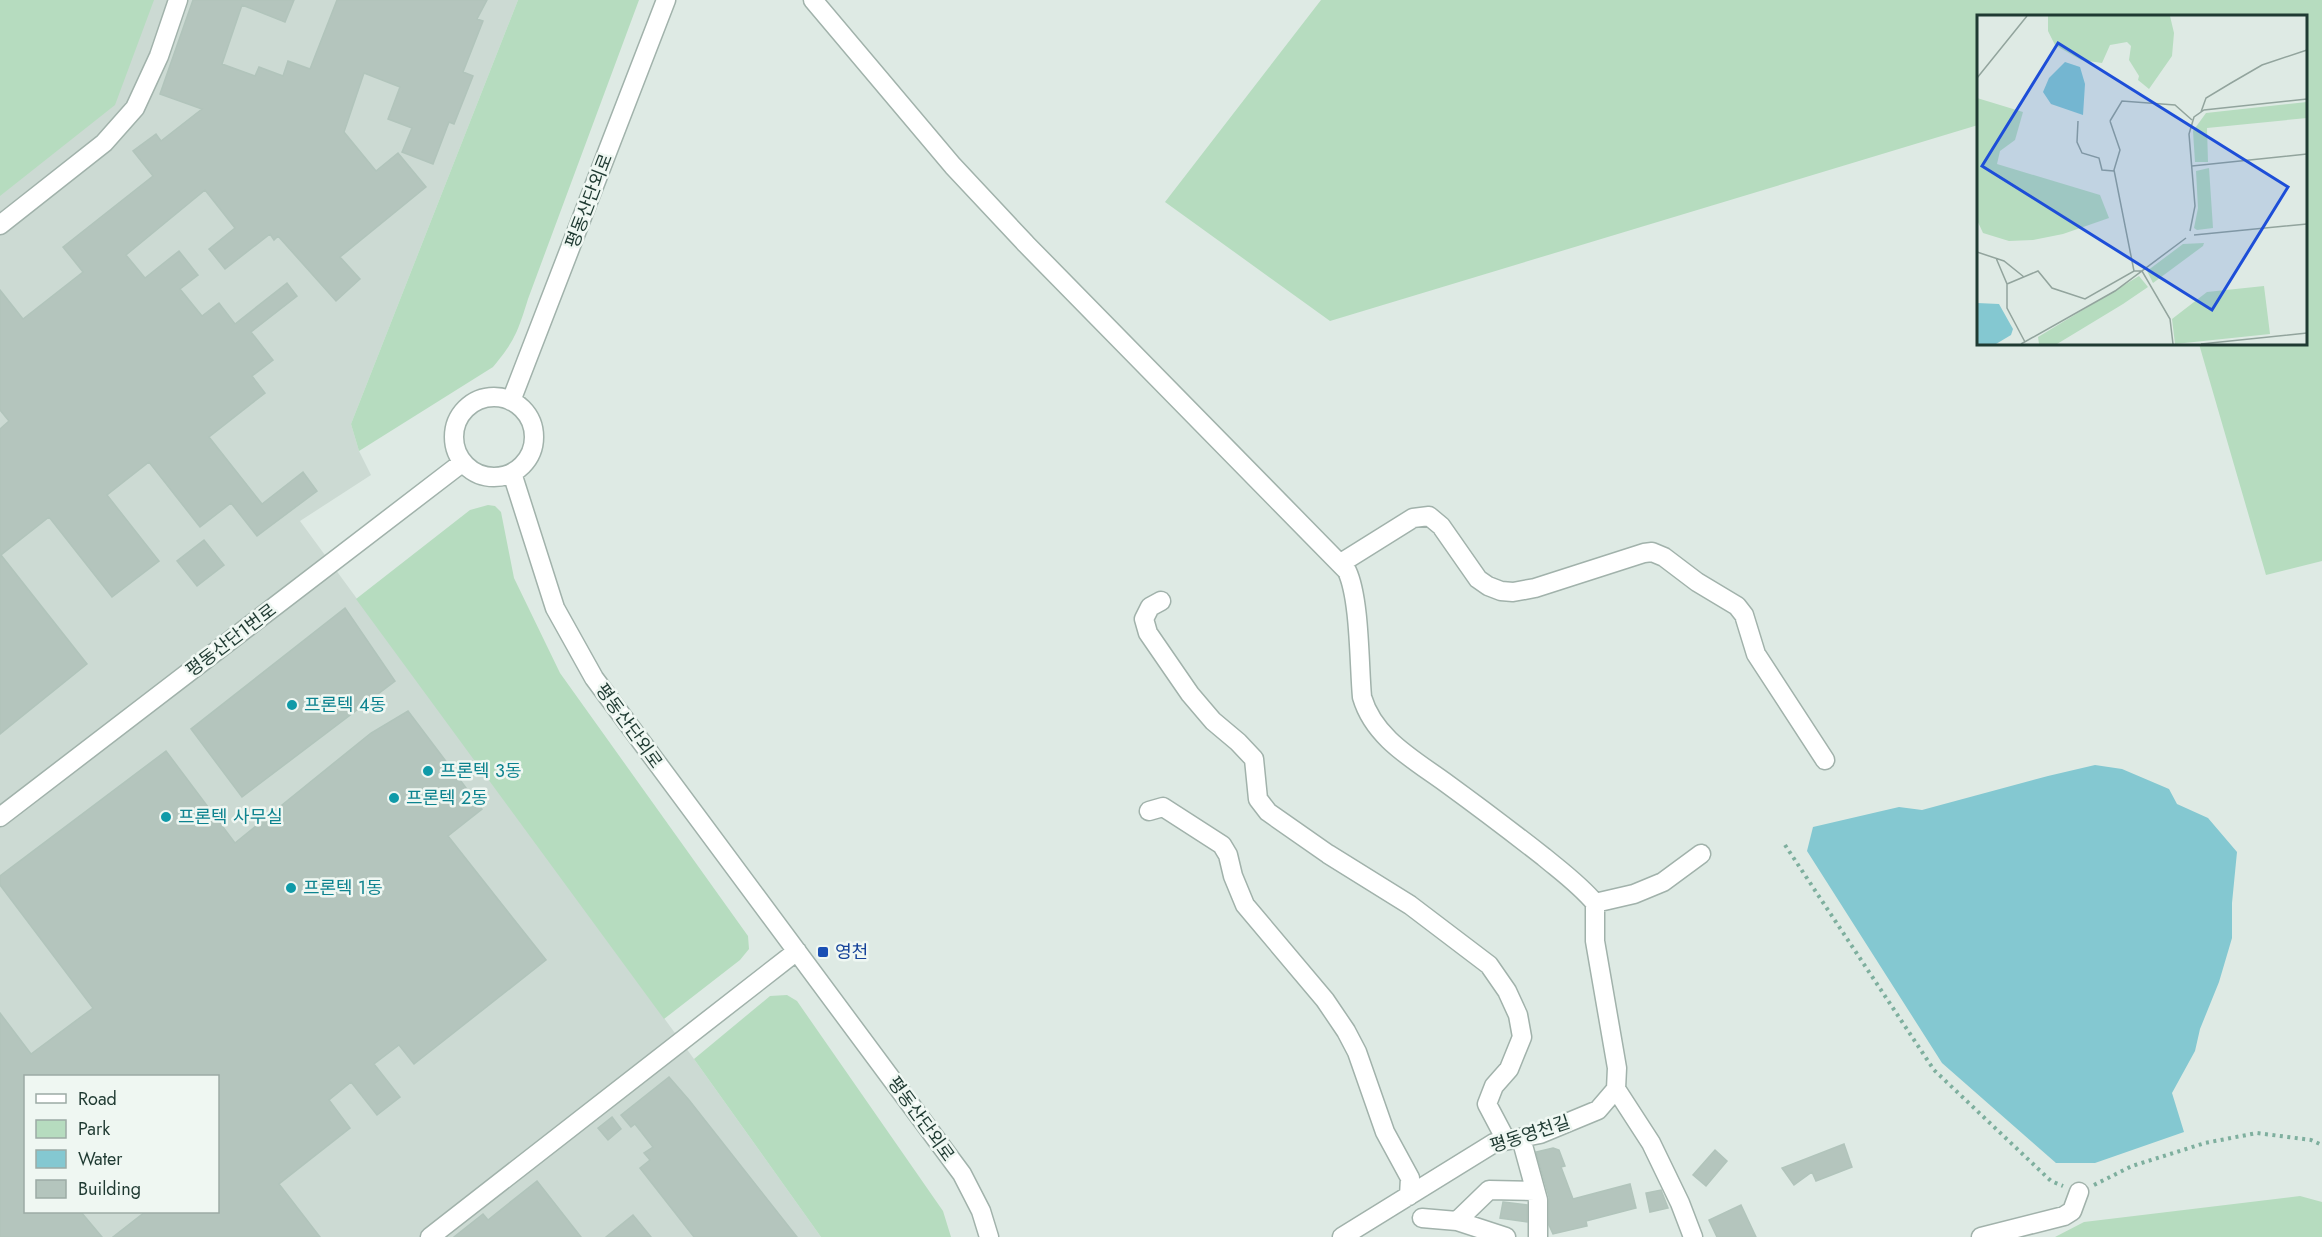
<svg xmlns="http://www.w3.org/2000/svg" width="2322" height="1237" font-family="Jost,'Noto Sans KR',sans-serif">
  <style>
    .built { fill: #ccdad3; fill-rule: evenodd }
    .green { fill: #b6dcbf }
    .water { fill: #84c8d1 }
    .building { fill: #b4c5bd; stroke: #b1c4bb; stroke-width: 1.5 }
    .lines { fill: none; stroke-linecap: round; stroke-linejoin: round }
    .minor-casing { stroke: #a1b2ab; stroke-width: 21 }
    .path { stroke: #7eaf9e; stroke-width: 4; stroke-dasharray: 3 4.5; stroke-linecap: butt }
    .minor { stroke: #fff; stroke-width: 18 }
    .culture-dot { fill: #0f9aa8; stroke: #eff7f2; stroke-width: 2 }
    .transit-dot { fill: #1a4fb4; stroke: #eff7f2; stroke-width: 2 }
    .labels { text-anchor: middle; stroke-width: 5; stroke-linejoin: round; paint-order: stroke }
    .street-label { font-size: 18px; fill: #1f3a32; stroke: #eff7f2 }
    .culture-label { font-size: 18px; fill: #0d838f; stroke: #eff7f2; text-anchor: start }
    .transit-label { font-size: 18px; fill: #164399; stroke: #eff7f2; text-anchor: start }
    .inset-road { fill: none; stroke: #92a49d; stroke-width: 1.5 }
    .view { fill: #1d4ed8; fill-opacity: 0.15; stroke: #1d4ed8; stroke-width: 3 }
    .inset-edge { fill: none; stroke: #1f3a32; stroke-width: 3 }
  </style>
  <rect width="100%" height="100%" fill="#deeae4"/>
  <path class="built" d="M0,0H518L351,424L359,451L371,475L300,521L694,1059L821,1237H0ZM26,1076H218V1212H26Z"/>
  <path class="green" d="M0,0H154L115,105L0,196Z
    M518,0H639L528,299C518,331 515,341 493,367L359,451L351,424Z
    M1321,0H2322V561L2266,575L2199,344H2306V16H1978V125L1330,321L1165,202Z
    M488,505L495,506L501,512L514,578L560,673L748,936L749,949L740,960L664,1019L356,599L470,510Z
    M787,995L797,1001L943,1211L951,1237H821L694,1059L770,996Z
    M2300,1196L2322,1202V1237H2055L2084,1222Z"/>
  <path class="water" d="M2095,765L2122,769L2169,789L2177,804L2208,818L2237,852L2232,903V938L2219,982L2200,1029L2195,1051L2172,1093L2184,1132L2095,1163H2056L1942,1063L1807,851L1813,827L1899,807L1922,810L2048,776Z"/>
  <path class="building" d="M193,0H294L285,22L242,5L222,64L255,76L259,67L283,76L288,61L310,69L337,0H487L477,19L483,21L463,72L473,76L454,124L449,122L433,164L402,152L412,128L388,119L400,87L364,73L344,132L376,171L398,153L426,187L340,257L360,279L336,301L278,236L274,240L270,234L225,269L209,249L235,228L205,190L126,255L145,278L179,251L198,275L180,289L202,316L219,303L235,324L287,283L297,296L251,332L273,360L252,376L265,393L209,437L262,504L303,472L317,491L257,536L231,503L200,527L149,462L107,495L159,561L112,597L49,517L1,555L87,664L0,734V429L9,421L0,410V290L23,319L83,272L63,247L153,176L133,151L156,134L161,141L202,109L160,94Z
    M204,540L224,565L197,586L177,561Z
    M345,608L395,681L242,797L191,729Z
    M408,711L482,809L448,836L546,960L414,1064L399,1045L374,1064L400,1097L377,1115L351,1082L329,1100L350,1128L279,1184L320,1237H113L145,1212H218V1077H26V1212H81L102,1237H0V1013L31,1054L93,1008L0,885V876L166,751L235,843L371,733Z
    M669,1077L689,1100L797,1237H694L640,1168L650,1160L644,1153L653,1147L635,1124L631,1127L621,1115Z
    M612,1117L621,1129L608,1140L598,1128Z
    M1844,1144L1852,1167L1816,1181L1812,1172L1794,1185L1782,1168Z
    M1553,1148L1559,1150L1565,1166L1561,1167L1573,1199L1630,1184L1636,1208L1586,1221L1587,1226L1553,1234L1549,1225V1197L1536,1152Z
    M1715,1150L1727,1161L1706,1186L1693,1175Z
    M537,1181L581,1237H454L483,1214L488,1220Z
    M1661,1190L1668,1208L1650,1212L1646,1193Z
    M1503,1202L1527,1205V1222L1500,1218Z
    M1741,1205L1756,1237H1717L1709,1220Z
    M633,1215L651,1237H606Z"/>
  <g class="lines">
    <g class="minor-casing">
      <path id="minor" d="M813,0L953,166L1026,244L1347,571C1360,599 1359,664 1362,697C1374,738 1413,759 1446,783C1479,807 1512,832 1544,857C1562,872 1580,885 1595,903
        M0,225L104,143L135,108L159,56L178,0
        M454 437a40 40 0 1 1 80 0a40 40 0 1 1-80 0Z
        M511,401L666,0
        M512,473L555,608L594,678L962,1174L981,1211L989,1237
        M1341,563L1413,518L1429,516L1441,526L1478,579L1488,586L1501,591L1513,592L1535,588L1644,553L1652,552L1664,557L1697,582L1737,606L1744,615L1756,654L1825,760
        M1161,601L1150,607L1144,619L1148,633L1190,694L1213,721L1238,742L1254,759L1258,799L1268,812L1328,854L1410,905L1489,965L1507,991L1518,1015L1522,1037L1509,1069L1494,1086L1487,1104L1506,1140
        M1149,811L1163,807L1222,845L1228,855L1233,876L1245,905L1325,1000L1346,1031L1357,1052L1385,1132L1410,1178L1409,1196
        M0,817L463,462
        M1595,903L1634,894L1663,882L1701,854
        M1616,1089L1651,1143L1680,1203L1693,1237
        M1521,1138L1538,1200V1237
        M1422,1218L1457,1221L1506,1237
        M1457,1221L1489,1190L1535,1191
        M430,1237L797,951
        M1342,1237L1494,1143L1540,1134L1598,1110L1616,1089L1617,1068L1595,941V903
        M1981,1237L2064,1216L2072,1211L2079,1192"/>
    </g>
    <path class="path" d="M1785,845L1934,1070L2051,1181L2063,1186
      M2094,1185L2132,1166L2205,1143L2257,1133L2311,1140L2322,1145"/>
    <use href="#minor" class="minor"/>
  </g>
  <g class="culture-dot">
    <circle cx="292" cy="705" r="6"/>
    <circle cx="428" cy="771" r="6"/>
    <circle cx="394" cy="798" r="6"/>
    <circle cx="166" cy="817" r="6"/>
    <circle cx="291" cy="888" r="6"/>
  </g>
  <rect class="transit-dot" x="817" y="946" width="12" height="12" rx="3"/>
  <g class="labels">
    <g class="street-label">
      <text transform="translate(589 201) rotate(-69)" y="6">평동산단외로</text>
      <text transform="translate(231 640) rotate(-37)" y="6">평동산단1번로</text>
      <text transform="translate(629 726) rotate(54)" y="6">평동산단외로</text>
      <text transform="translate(921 1119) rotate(54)" y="6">평동산단외로</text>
      <text transform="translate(1530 1134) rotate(-18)" y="6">평동영천길</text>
    </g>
    <g class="culture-label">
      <text x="304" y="711">프론텍 4동</text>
      <text x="440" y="777">프론텍 3동</text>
      <text x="406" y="804">프론텍 2동</text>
      <text x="178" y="823">프론텍 사무실</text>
      <text x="303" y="894">프론텍 1동</text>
    </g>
    <g class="transit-label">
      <text x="835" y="958">영천</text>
    </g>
  </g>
  <g transform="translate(1977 15)">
    <rect width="330" height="330" fill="#deeae4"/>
    <path d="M71,1H193L197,18L195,41L172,74L161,65L162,61L152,45L154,31L150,27L133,30L125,48L104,45L78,30L71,16ZM0,83L46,97L38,125L23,136L20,149L123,180L132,203L86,219L56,225L32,226L6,218L0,205ZM330,87V103L230,113L231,147H218L216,116L229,98ZM232,153L236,213L220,215L217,213L221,193L219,156ZM227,228L226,231L176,268L170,256L206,229ZM162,261L171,272L146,289L80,329H62L61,322ZM287,271L293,319L198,329L195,304L230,277Z" fill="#b6dcbf"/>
    <path d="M88,47L103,52L108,69L106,100L74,89L66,77L72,63ZM0,288L22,289L36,314L34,320L19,329H0Z" fill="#84c8d1"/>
    <path class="inset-road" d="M0,63L50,1M224,97L229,83L254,68L285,50L330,35M101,106L100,127L105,138L122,143L125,155L137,156M133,106L143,135L137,155L157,256M133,106L145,86L198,90L215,105M215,151L330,139M213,216L218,191L212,119L217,102L227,95L330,84M217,220L330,209M0,237L27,246L47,262M19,243L30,269V293L48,327M30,269L61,256L75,273L108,284L157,256H165L193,304L196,329M44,329L138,276L209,223M224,329L330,318"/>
    <path class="view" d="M81,28L311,172L235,295L5,151Z"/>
    <rect width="330" height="330" class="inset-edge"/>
  </g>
  <rect x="24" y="1075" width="195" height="138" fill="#eff7f2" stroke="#9caba5" stroke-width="1.5"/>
  <rect x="36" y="1094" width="30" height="9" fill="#ffffff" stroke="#9caba5" stroke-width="1.5"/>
  <text x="78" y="1105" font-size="18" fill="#1f3a32">Road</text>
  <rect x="36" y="1120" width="30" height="18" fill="#b6dcbf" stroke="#9caba5" stroke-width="1.5"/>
  <text x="78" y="1135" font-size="18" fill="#1f3a32">Park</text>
  <rect x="36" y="1150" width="30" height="18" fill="#84c8d1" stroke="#9caba5" stroke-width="1.5"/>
  <text x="78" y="1165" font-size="18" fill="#1f3a32">Water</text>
  <rect x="36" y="1180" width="30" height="18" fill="#b4c5bd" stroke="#9caba5" stroke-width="1.5"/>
  <text x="78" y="1195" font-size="18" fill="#1f3a32">Building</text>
</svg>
